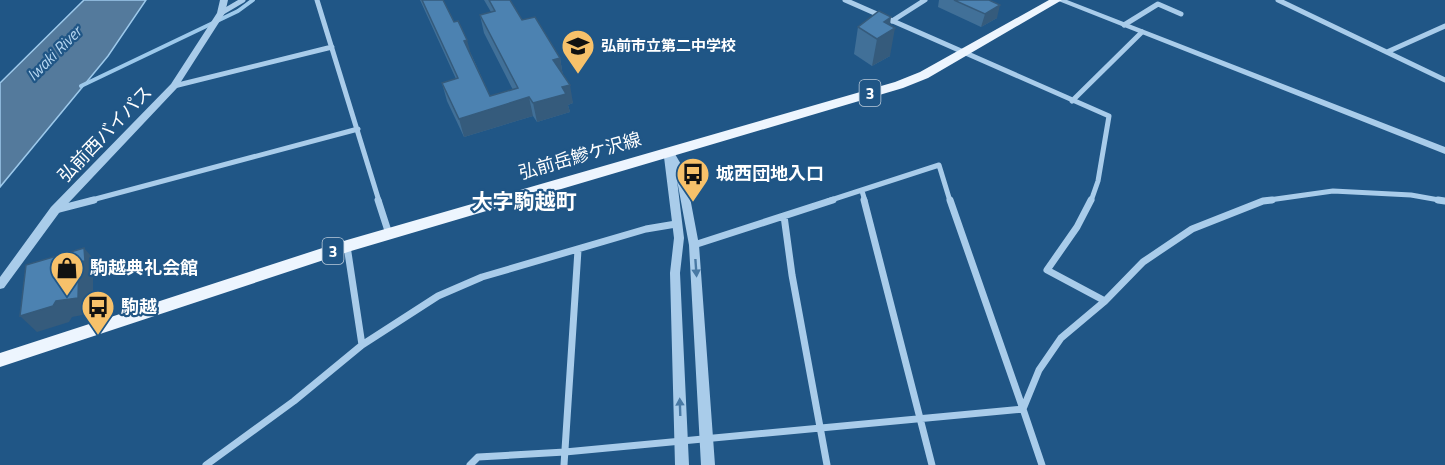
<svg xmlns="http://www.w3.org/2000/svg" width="1445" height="465" font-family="'Titillium Web','Noto Sans JP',sans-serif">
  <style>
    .water { fill: #547a9c; stroke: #9dc9eb; stroke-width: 1.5 }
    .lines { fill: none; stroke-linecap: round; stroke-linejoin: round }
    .stream { stroke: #9dc9eb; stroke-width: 4 }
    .minor-far1 { stroke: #a9ccea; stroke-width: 5 }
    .minor { stroke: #a9ccea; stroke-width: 7 }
    .tertiary { fill: #a9ccea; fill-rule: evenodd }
    .primary { fill: #edf5fe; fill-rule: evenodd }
    .wall { fill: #417098 }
    .shaded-wall { fill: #355b7c }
    .building { fill: #4c82b1; stroke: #355b7c; stroke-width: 1.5 }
    .oneway { fill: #4979a4 }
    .labels { text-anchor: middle; stroke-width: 4.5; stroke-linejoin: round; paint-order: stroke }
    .far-poi-label { font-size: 15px; font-weight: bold; fill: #fff; stroke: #205686; text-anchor: start }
    .far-water-label { font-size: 16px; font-style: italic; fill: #b5d6f1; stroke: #205686 }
    .shield { fill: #205686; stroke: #bcccdb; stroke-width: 1.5 }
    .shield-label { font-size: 16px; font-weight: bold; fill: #fff }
    .street-label { font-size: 18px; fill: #fff; stroke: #205686 }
    .poi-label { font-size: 18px; font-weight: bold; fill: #fff; stroke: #205686; text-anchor: start }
    .quarter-label { font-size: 21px; font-weight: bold; fill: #fff; stroke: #205686 }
  </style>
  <rect width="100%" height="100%" fill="#205686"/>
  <path class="water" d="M84,0H146L108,56L0,187V83Z"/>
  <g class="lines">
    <path class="stream" d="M81,86L238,11L253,0"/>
    <path class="minor-far1" d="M317,0L379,201
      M845,0L1109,116L1098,181L1091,201
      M1278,0L1445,80
      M221,13L243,0
      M892,21L925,0
      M1124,25L1158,4L1181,14
      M1387,52L1445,26
      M174,86L332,47
      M1072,101L1142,32
      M862,191L865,201
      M88,201L358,129
      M828,201L939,165L950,201
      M1262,201L1333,191L1411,195L1445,201"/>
    <path class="minor" d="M378,200L389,234
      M864,200L932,465
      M1091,200L1077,227L1047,270L1105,301
      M1438,200L1445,201
      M59,209L94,200
      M784,216L792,275L827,465
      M694,245L833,200
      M347,246L362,345
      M206,465L294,401L362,345L438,296L482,277L646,229L676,224
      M470,465L478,457L565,452L1023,409L950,200
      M564,465L578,250
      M1042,465L1023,409L1039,370L1061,338L1105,301L1143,262L1192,229L1263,201L1272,200"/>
    <path class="tertiary" d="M220,0H228L225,13L177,88L59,213L4,288L0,289V277L51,207L171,84L217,13Z
      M1056,0H1067L1445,147V154Z
      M669,148L672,149L685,171L699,245L715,465H701L689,245L677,180L684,238L680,273L689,465H675L670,273L674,238L664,157L666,155L664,151Z"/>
    <path class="primary" d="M1049,0H1062L928,78L903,88L351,251L0,367V353L347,240L895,82L920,72Z"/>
  </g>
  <path class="wall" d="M420,0H443L472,56L490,96L513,90L484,33L480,15L491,12L484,0H510L522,20L560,58L563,76L573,103L568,105L570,112L537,122L533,116L464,137L447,101L442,83L456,79Z
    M939,0H989L997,18L981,27L938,7Z
    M890,25V56L872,66L854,54L858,27Z"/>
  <path class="shaded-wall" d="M1000,5L997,18L981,27L985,14Z
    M891,17L889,32L895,28L890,56L872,66L877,39L884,22Z
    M467,40L472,58L464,41Z
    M560,58L563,76L553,60Z
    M570,85L573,103L568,105L570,112L537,122L533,103L562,87Z
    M529,97L533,116L464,137L459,119Z
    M84,248L98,264L99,277L93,278V313L72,317L69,322L37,332L20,316L79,262Z"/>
  <path class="building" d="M422,0H443L454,22L458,21L467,40L464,41L490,96L518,88L480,15L495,11L489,0H510L522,20L535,17L560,58L553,60L570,85L562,87L566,94L533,103L529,97L459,119L442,83L458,78Z
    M954,0H989L1000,5L985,14Z
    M879,11L891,17L884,22L895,28L877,39L858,27Z
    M84,248L85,261L79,262L78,298L56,301L53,306L20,316L26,265Z"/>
  <defs><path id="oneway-solid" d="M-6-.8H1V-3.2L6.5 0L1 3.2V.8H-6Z" transform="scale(1.5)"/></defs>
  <g class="oneway">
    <use href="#oneway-solid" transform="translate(696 268) rotate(86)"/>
    <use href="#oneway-solid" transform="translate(680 407) rotate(-92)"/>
  </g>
  <defs>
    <g id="school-pin" transform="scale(1.725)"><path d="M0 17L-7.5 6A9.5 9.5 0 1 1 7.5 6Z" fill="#f7c16a" stroke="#205686"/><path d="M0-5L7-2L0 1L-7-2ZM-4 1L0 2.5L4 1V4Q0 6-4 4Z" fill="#111"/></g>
    <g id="bus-pin" transform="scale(1.725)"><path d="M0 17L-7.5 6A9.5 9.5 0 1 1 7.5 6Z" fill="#f7c16a" stroke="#205686"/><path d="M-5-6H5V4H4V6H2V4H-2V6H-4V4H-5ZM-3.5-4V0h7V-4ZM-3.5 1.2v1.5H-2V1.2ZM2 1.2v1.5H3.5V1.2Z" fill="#111"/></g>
    <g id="shop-pin" transform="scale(1.725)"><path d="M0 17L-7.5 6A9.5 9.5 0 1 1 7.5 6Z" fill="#f7c16a" stroke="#205686"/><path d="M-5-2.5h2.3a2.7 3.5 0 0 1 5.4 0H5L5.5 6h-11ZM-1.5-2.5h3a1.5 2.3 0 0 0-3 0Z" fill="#111"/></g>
  </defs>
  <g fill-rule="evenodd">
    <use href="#school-pin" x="578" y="46"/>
    <use href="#bus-pin" x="693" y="174"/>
    <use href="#shop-pin" x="67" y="268"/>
    <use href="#bus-pin" x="98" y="307"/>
  </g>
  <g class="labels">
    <g class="far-poi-label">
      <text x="601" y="51">弘前市立第二中学校</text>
    </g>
    <g class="far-water-label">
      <text transform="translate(54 53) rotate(-45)" y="6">Iwaki River</text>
    </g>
    <g class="shield">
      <rect x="859.5" y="80" width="21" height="26" rx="4.5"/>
      <rect x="322.5" y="238" width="21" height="26" rx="4.5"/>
    </g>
    <g class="shield-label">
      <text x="870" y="99">3</text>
      <text x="333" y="257">3</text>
    </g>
    <g class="street-label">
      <text transform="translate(105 134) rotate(-46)" y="6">弘前西バイパス</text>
      <text transform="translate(580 156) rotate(-16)" y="6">弘前岳鰺ケ沢線</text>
    </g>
    <g class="poi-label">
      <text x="716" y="180">城西団地入口</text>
      <text x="90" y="274">駒越典礼会館</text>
      <text x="121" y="313">駒越</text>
    </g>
    <g class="quarter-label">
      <text x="524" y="209">大字駒越町</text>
    </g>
  </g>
</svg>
